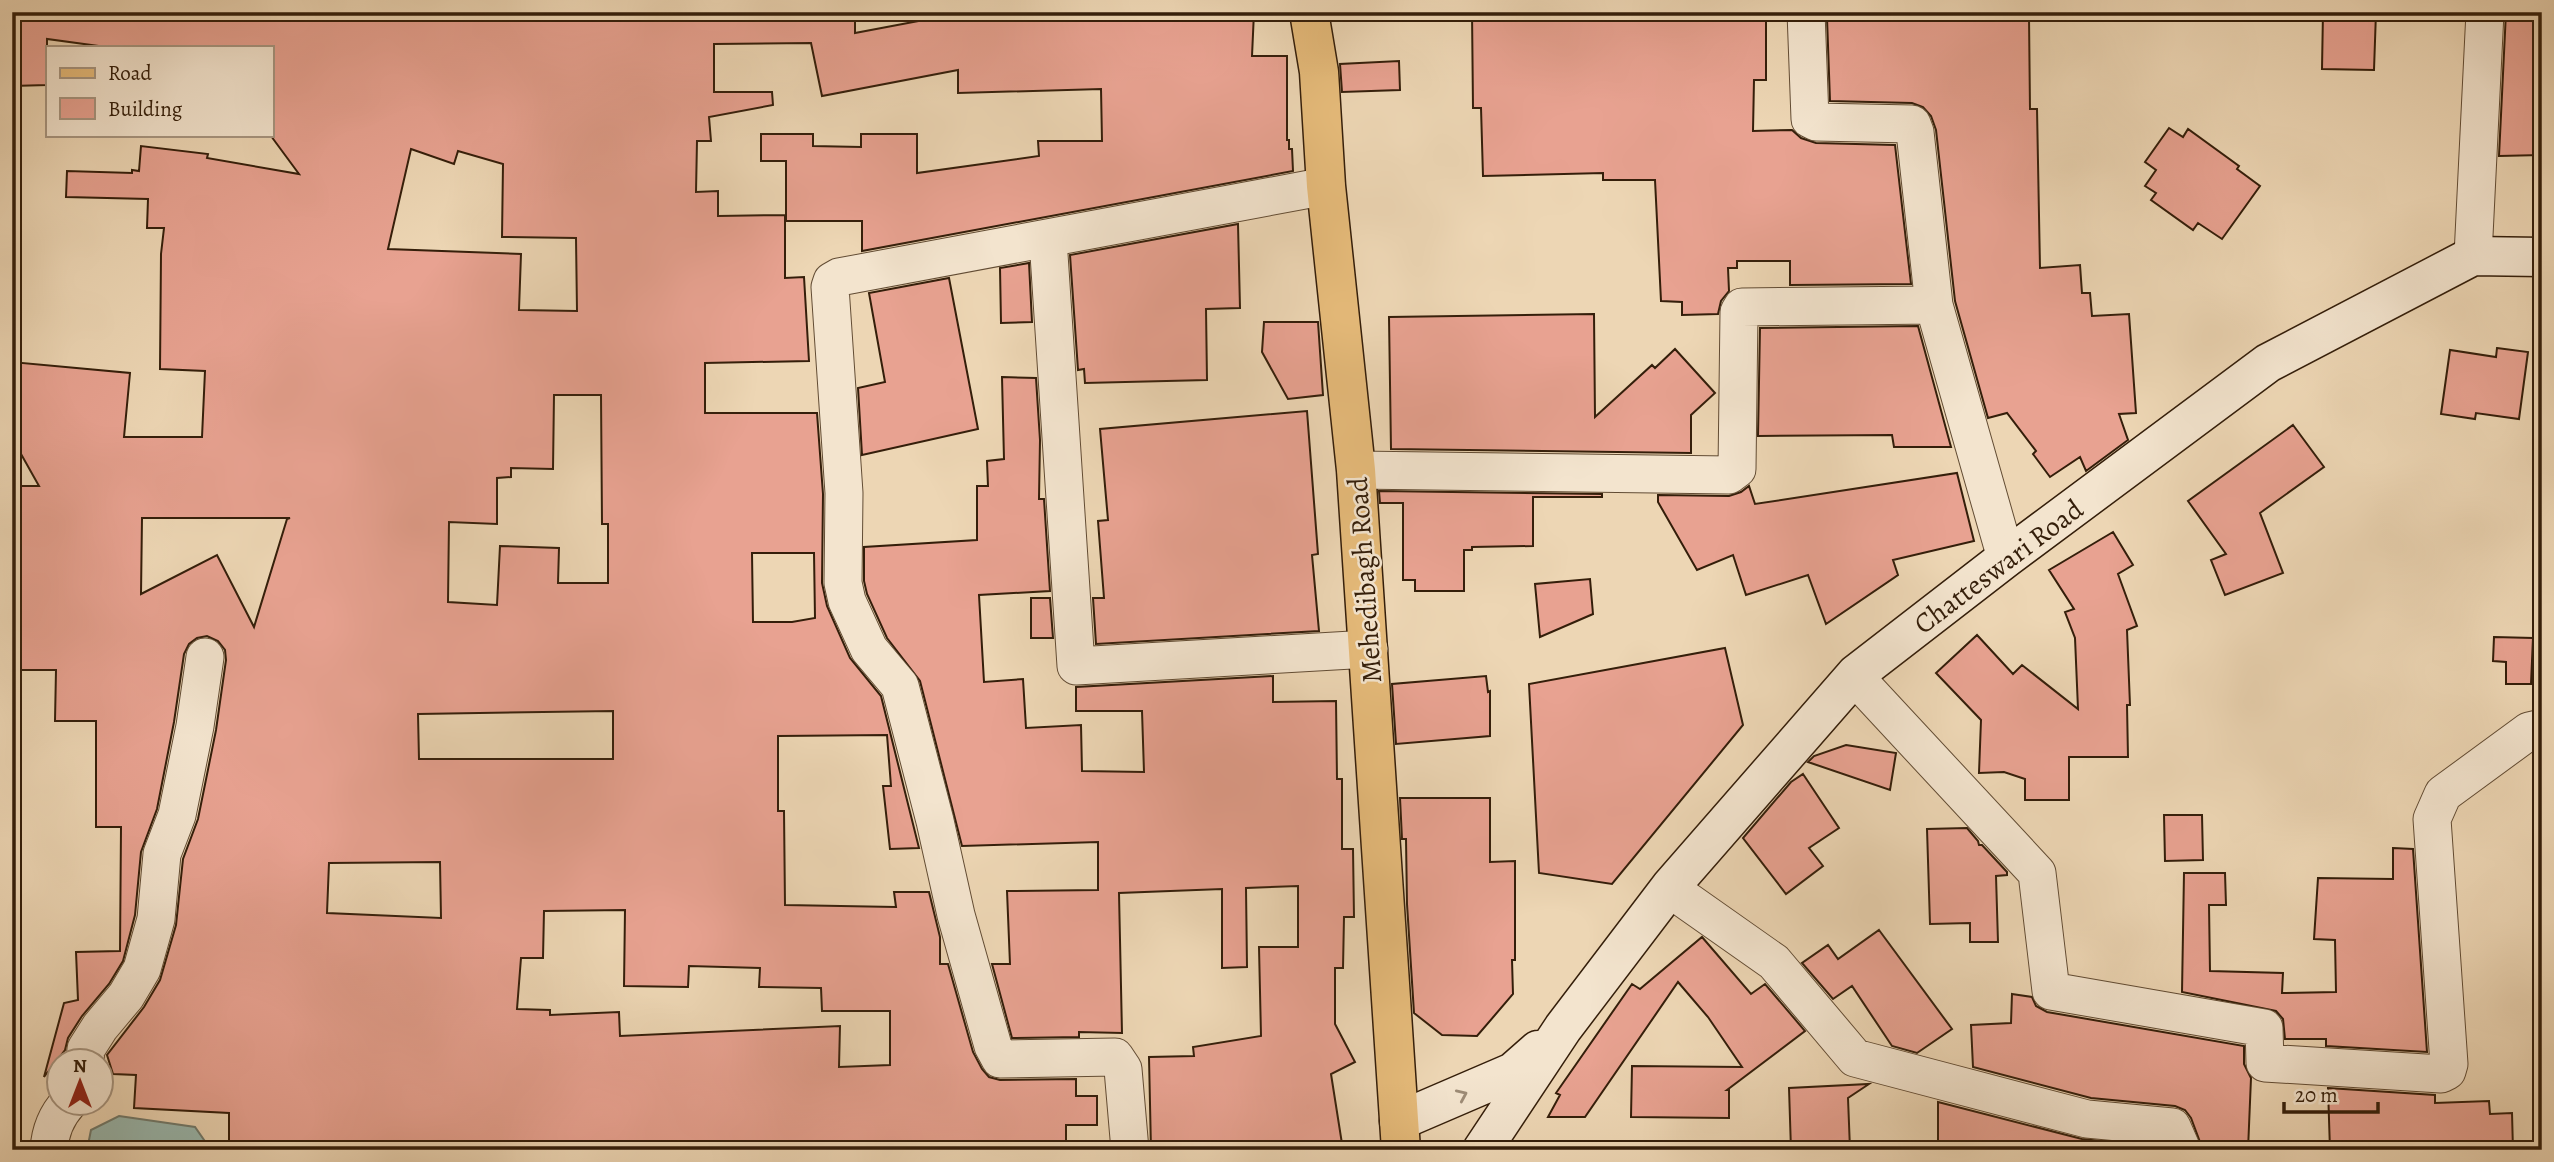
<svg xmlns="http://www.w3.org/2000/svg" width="2554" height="1162" font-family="Alegreya,serif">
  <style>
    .water { fill: #99b9b0; stroke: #717b6e; stroke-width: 2 }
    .building { fill: #e8a291; stroke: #341e0a; stroke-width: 2; fill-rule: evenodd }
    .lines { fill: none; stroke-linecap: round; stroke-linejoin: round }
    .minor-casing { stroke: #624c34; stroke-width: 39 }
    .secondary-casing { stroke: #341e0a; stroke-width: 41 }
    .primary-casing { stroke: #341e0a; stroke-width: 41 }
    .minor { stroke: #f3e4ce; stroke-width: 37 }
    .secondary { stroke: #f3e4ce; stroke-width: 38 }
    .primary { stroke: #e6bb7a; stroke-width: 38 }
    .oneway { stroke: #9d8b76 }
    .labels { text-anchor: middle; stroke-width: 5; stroke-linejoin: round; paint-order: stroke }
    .street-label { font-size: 28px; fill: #341e0a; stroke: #f3e4ce }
  </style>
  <rect width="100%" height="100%" fill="#edd6b4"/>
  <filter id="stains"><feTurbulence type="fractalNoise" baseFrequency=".00286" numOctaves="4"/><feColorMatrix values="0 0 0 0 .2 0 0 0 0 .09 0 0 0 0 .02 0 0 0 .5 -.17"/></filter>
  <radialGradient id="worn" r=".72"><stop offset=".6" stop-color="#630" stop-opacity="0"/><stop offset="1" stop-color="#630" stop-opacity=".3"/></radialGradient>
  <path class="water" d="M119,1116L195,1127L211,1150H87L91,1130Z"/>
  <path class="building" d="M12,12H855V33L966,12H1254L1252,56H1287V140H1289V149H1292L1293,171L862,251V221H786V161H761V134H813V146L861,147V134H917V173L1039,156L1038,141H1102L1101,89L958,93V70L822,96L811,43L714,44V92H772L773,105L709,117L711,141H697L696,192L718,191V216L785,215V278L804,277L809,361L705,363V413H817L823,494L822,583L827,606L850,658L881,696L919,848L890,849L883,786H891L887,735L778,736V811H784L785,905L896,907L894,892H929L940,937V964H948L973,1052L982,1069L989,1077L1000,1080L1076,1079V1096H1097V1125H1066V1150H229V1113L134,1108L136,1075L113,1074L107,1055L144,1007L160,980L176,925L183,859L198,819L216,730L226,660L225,650L218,641L207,636L197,638L189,644L184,654L174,722L157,809L141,852L135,915L123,961L109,984L82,1016L68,1038L65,1050L44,1077L64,1003L78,1000L76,952L120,951L121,827H96V721H55L56,670H12V486H39L12,438V362L130,373L124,437H202L205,371L160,369L161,254L164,228H147L148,199L66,197L67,171L132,173V170L139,171L141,146L208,154L207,158L299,174L271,136V47H106L47,39V85L12,86ZM411,149L454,164L458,151L503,164L502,237L576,238L577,311L519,310L521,254L388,249ZM554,395H601L602,524H608V583H558L559,548L500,546L497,605L448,602L449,522L497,524V478L511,477V468L553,469ZM142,518H290L287,519L254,627L217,555L141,594ZM752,553H814L815,618L792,622H753ZM613,711V759H419L418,714ZM440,862L441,918L327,913L329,863ZM625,910L624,986L688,987L689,966L760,968L759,987L821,988L822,1011H890V1065L839,1067L840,1026L620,1036L619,1012L550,1015V1010L517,1009L521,958H543L544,911Z
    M1472,12H1504V18L1652,17V12H1766V80H1754L1753,131L1792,130L1801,138L1816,143L1895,145L1911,284L1790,285V261H1737V268H1728L1729,291L1721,301L1718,314L1682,315V302L1661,301L1655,180H1603V173L1483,176L1481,108H1473Z
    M1931,12H1997V18L2029,17L2030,109H2037L2040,268L2080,265L2082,293H2090L2092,316L2129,314L2136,413L2119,414L2128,440L2086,471L2080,457L2050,477L2033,454L2036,451L2007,413L1988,418L1955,301L1936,130L1931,116L1923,107L1912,103L1830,101L1827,18L1931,17Z
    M2323,12H2376L2374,70L2322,69Z
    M2506,12H2542V155L2499,156Z
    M1399,61L1400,90L1342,92L1340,64Z
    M2169,128L2183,137L2188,129L2239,166L2237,169L2260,186L2222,239L2198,223L2193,230L2151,200L2156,193L2145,186L2156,170L2145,162Z
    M1238,224L1240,308L1206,309L1207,380L1085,383L1084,369L1078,370L1070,255Z
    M1029,263L1032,322L1001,323L1000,268Z
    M949,278L978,429L862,455L858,388L885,382L869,293Z
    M1594,314L1595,417L1652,365L1655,368L1675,349L1715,393L1691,415V453L1391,449L1389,317Z
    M1264,322H1318L1323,395L1288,399L1262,352Z
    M1918,326L1951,447H1894L1892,435L1758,436L1760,328Z
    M2497,348L2528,352L2519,419L2476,413L2475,419L2441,414L2450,350L2496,357Z
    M1002,377L1036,378L1040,440L1039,499H1044L1050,591L979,595L984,682L1023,679L1026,728L1081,725L1082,771L1144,772L1142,711H1076V687L1273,676V702L1336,701L1337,779H1342V849H1353L1354,917H1344L1343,968H1335V1024L1355,1062L1331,1074L1343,1150H1151L1149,1057L1194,1056L1193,1047L1261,1036L1259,947H1298V886L1246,888L1247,967L1222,968V889L1119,893L1122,1033L1079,1032V1037L1012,1038L992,964H1010L1007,891L1098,890V842L962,846L920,681L887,638L867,594L864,581V547L977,540V486H988L987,461L1004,459Z
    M1307,411L1318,554L1312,555L1319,631L1096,644L1093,598H1104L1098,521L1108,520L1100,429Z
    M2293,425L2324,467L2260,513L2283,573L2225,595L2211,560L2226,554L2188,501Z
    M1957,473L1974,541L1893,560L1898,575L1826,624L1808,575L1746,595L1733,555L1697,570L1658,502V495L1729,496L1741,492L1749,486L1755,504Z
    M1379,491L1602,494V497H1533V546L1472,547V550H1464V591H1415V580H1403V503H1380Z
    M2113,532L2133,565L2118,574L2137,626L2127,630L2130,705H2127L2128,757H2069V800H2025V779L2004,772L1979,773L1981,720L1936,673L1977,635L2013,674L2022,665L2078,709L2075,638L2065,612L2074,609L2049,570Z
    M1590,579L1593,614L1540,637L1535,584Z
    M1031,598H1050L1053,638H1031Z
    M2494,637L2533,638L2531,684H2506V662L2493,661Z
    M1725,648L1743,725L1612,884L1539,873L1529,684Z
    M1486,676L1488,692L1490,691V736L1396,744L1392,684Z
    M1846,745L1896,753L1890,790L1808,762L1814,756Z
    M1803,774L1839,828L1809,848L1823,866L1786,894L1743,838L1791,782Z
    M1400,798H1490V862L1515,861V960H1512L1513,994L1477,1036L1442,1035L1414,1013L1407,904L1406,839H1402Z
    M2164,815H2202L2203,860L2165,861Z
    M1967,828L1978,841L1979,845H1982L2007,872V875L1996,876L1998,942H1970V923L1930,924L1927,829Z
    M2393,848L2413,849L2427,1052L2326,1046V1039H2285L2283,1019L2276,1011L2182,992L2184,873H2225L2226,905H2209L2210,971L2283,973L2282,993L2336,992L2335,940L2314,939L2318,878L2393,879Z
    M1879,930L1952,1029L1917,1053L1892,1046L1852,986L1833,999L1802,963L1828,945L1838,959Z
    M1702,937L1751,994L1765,984L1805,1031L1727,1090H1729V1118L1631,1117L1632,1066L1742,1067L1708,1017L1678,982L1585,1117H1548L1560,1095L1556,1093L1632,984L1640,989Z
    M2012,994L2032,997L2036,1006L2047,1012L2244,1046V1064L2251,1078L2248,1150H2203L2191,1118L2185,1110L2175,1106L2091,1098L1973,1067L1971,1025L2011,1023Z
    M1869,1084L1848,1098L1850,1149L1791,1150L1789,1088Z
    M2328,1088L2435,1095V1103L2489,1101L2490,1114L2512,1113L2513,1150H2330Z
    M1938,1102L2082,1139L2158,1147L2159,1150H1938Z"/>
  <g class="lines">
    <g class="minor-casing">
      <path id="minor" d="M1806,12L1810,119L1816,122L1912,124L1915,132L1934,305L2006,558
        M1048,239L1076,666L1369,649
        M2473,256L2485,12
        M1356,470L1729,475L1737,469L1739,312L1742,307L1934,305
        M1856,674L1867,690L2037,873L2051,991L2264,1028L2265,1063L2441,1074L2447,1071L2449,1064L2432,819L2443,794L2529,731L2542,728
        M1671,886L1683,898L1774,962L1855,1058L2087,1119L2172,1127L2182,1150
        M85,1060L86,1049L100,1027L126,996L142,969L156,919L162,854L177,815L195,726L205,657
        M49,1150C50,1131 56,1116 69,1102
        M1130,1150L1123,1069L1115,1057L1000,1059L993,1046L956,915L935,821L900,686L869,649L847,601L843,583L844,493L830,287L832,281L839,277L1326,186"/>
    </g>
    <g class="secondary-casing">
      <path id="secondary" d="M1399,1121L1513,1072L1538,1050
        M1482,1150L1563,1028L1671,886L1856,674L2006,558L2268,363L2473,256L2542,257"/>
    </g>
    <g class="primary-casing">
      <path id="primary" d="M1309,12L1319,72L1326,186L1356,470L1401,1150"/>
    </g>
    <use href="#minor" class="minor"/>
    <use href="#secondary" class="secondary"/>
    <use href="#primary" class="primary"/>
  </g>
  <defs><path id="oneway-chevron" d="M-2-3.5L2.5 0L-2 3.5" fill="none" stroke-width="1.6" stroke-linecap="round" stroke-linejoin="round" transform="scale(1.75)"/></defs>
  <use class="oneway" href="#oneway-chevron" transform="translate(1462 1095) rotate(-24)"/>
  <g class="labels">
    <g class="street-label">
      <text transform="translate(1998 566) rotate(-37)" y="10">Chatteswari Road</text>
      <text transform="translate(1364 580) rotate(-94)" y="10">Mehedibagh Road</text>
    </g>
  </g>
  <rect width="2554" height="1162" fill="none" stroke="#edd6b4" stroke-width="42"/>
  <rect x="14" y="14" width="2526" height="1134" fill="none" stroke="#341e0a" stroke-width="3.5"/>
  <rect x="21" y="21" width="2512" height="1120" fill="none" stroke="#341e0a" stroke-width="2"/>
  <rect x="46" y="46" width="228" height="91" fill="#f3e4ce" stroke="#a79580" stroke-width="2"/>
  <rect x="60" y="68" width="35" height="10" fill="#e6bb7a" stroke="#a79580" stroke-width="2"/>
  <text x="108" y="80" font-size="21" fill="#341e0a">Road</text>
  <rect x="60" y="98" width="35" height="21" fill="#e8a291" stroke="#a79580" stroke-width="2"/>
  <text x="108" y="116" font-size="21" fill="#341e0a">Building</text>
  <g transform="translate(80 1082)"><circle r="33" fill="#f3e4ce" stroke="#a79580" stroke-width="2"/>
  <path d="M0-5L12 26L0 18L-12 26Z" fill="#8f2418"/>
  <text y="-10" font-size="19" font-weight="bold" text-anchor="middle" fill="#341e0a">N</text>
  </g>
  <path d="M2284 1102v10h94v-10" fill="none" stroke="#341e0a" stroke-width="3.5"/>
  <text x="2295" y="1102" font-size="21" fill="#341e0a" stroke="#f3e4ce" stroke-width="5" paint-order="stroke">20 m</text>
  <rect width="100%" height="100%" filter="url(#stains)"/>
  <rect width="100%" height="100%" fill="url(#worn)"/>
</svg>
